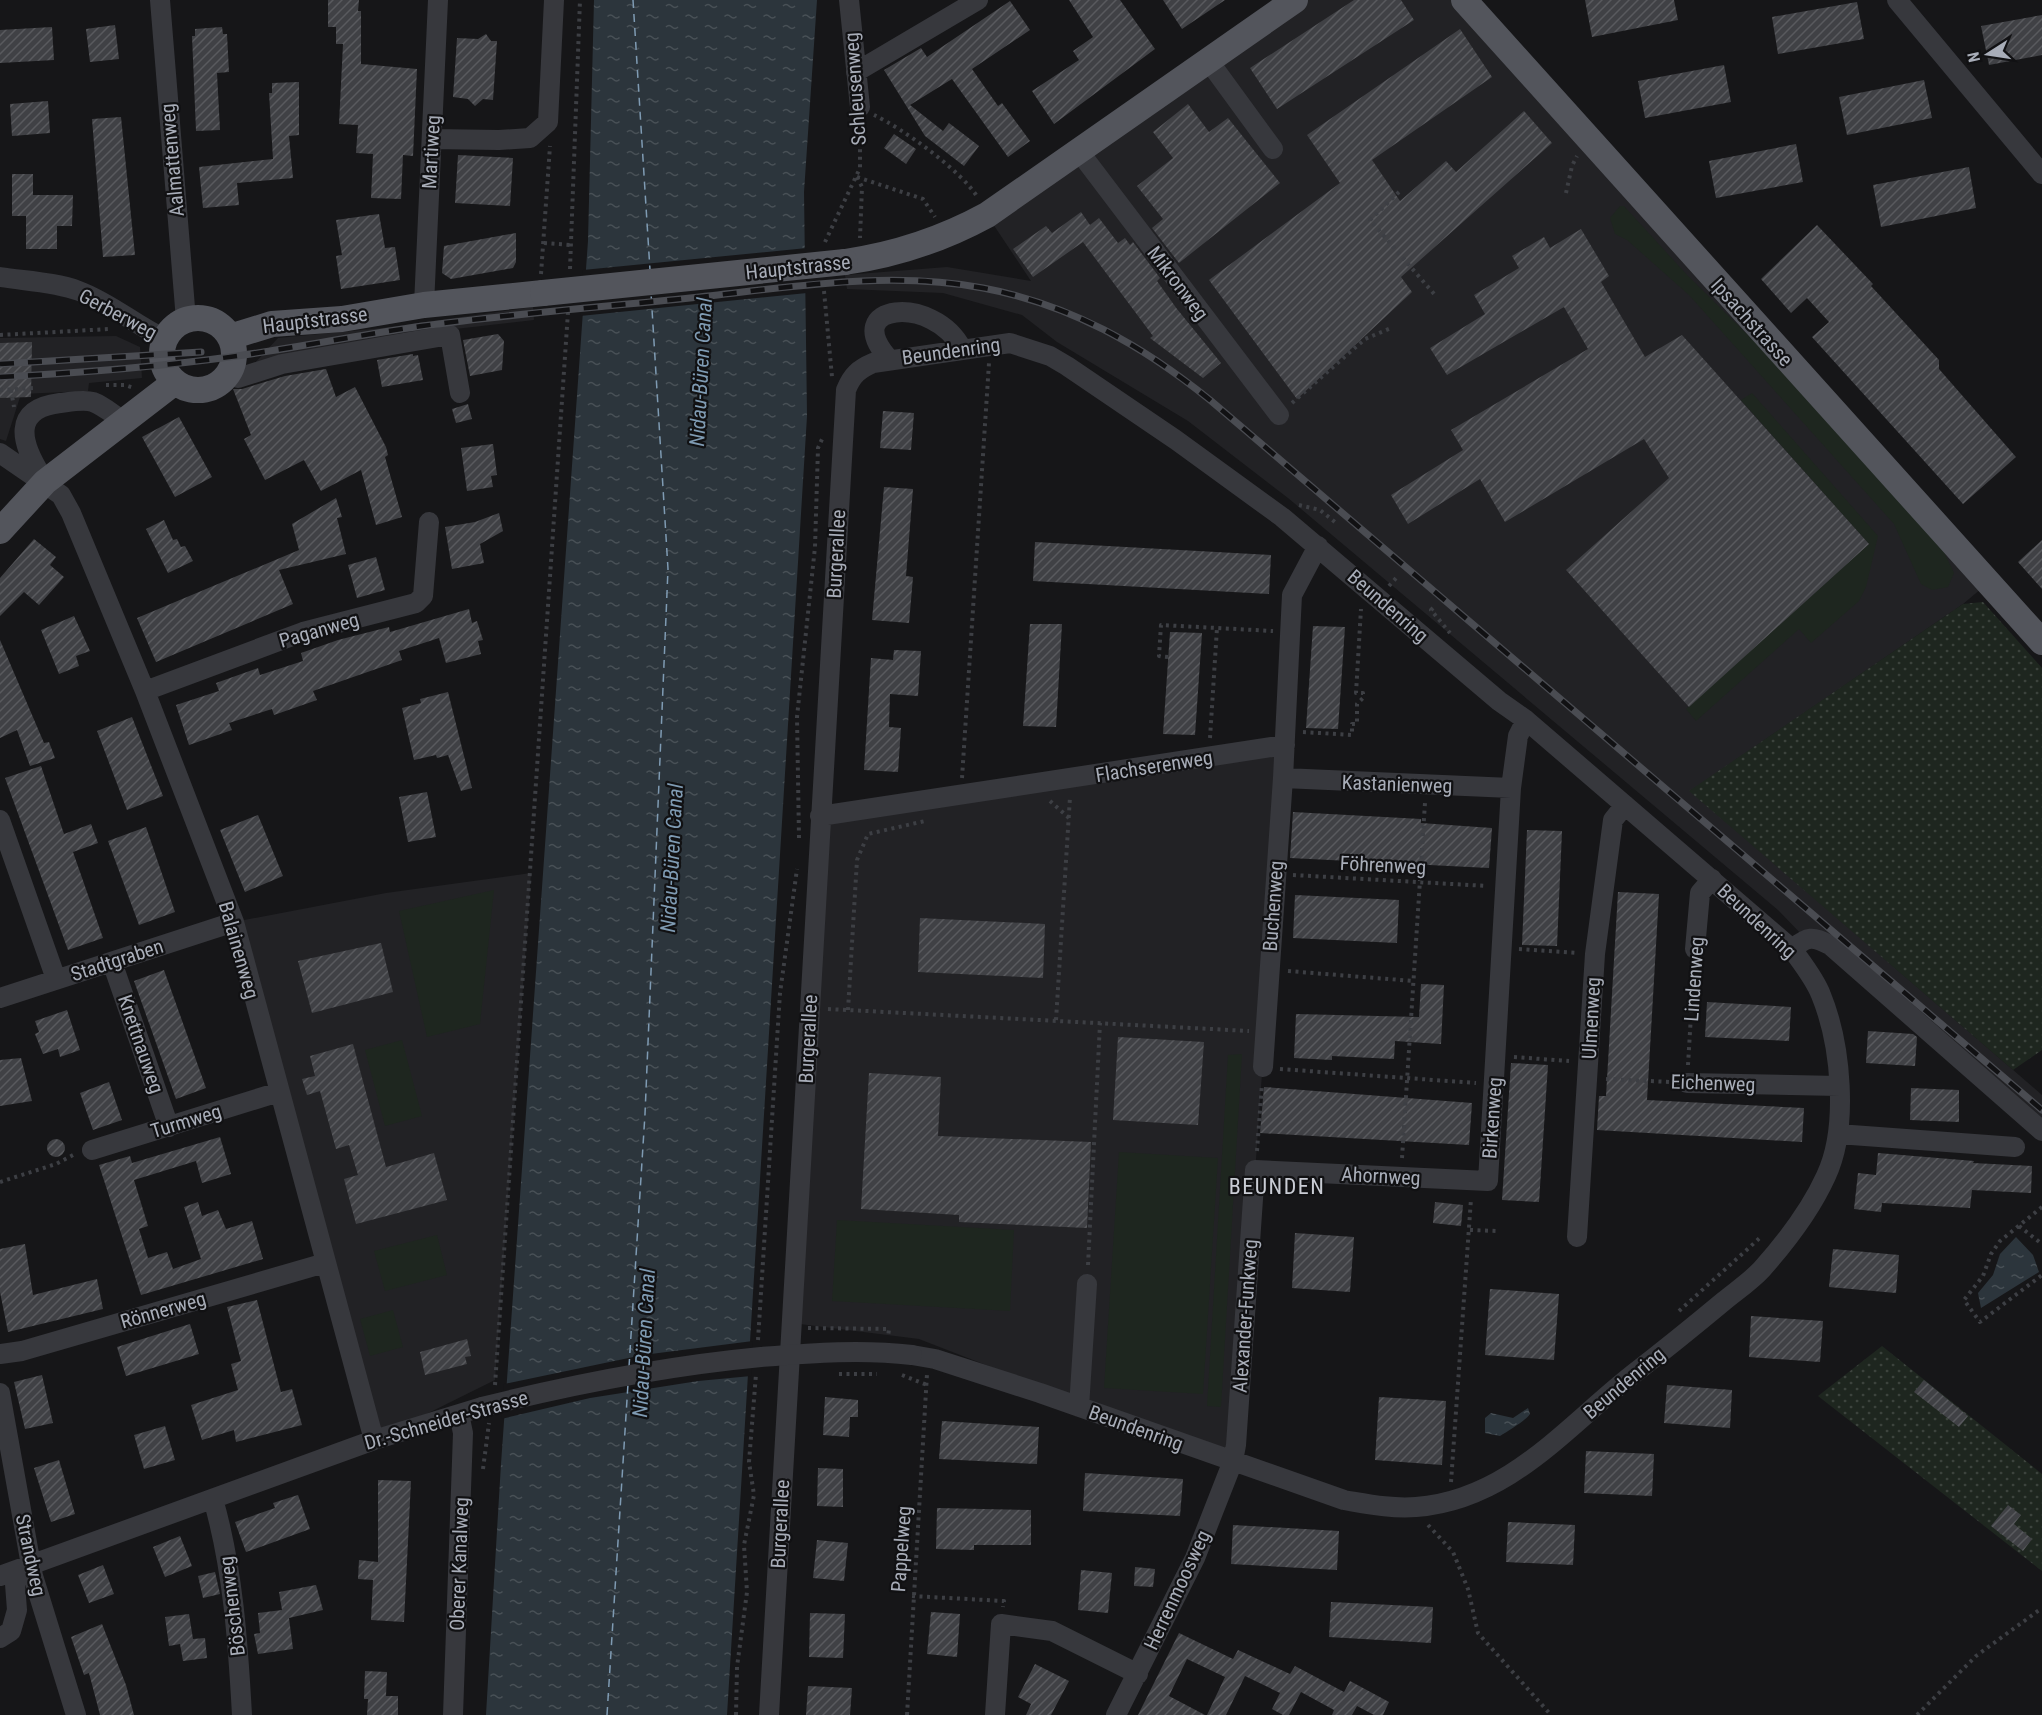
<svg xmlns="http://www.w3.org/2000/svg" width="2042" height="1715" font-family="'Roboto Condensed',sans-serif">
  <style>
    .built { fill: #222225 }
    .grass { fill: #1e261f }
    .park { fill: url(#park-dots) }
    .water { fill: url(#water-ripples) }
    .pier { fill: #161618 }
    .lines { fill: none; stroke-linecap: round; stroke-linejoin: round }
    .ferry { stroke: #7f9bb3; stroke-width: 1.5; stroke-dasharray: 8 6; stroke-linecap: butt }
    .building { fill: url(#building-hatch) }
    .path { stroke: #3d3f44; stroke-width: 4; stroke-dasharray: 3 4.5; stroke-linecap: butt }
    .minor { stroke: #37383d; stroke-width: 20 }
    .major { stroke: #53555c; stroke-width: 26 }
    .rail-casing { stroke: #4a4c52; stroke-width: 7 }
    .rail { stroke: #111113; stroke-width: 4.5; stroke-dasharray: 14; stroke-linecap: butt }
    .minor-bridge { stroke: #37383d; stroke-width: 20 }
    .major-bridge { stroke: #53555c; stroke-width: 26 }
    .labels { text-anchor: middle; stroke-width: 4.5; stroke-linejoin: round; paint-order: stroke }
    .street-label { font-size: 20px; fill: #a8adb8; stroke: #111113 }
    .water-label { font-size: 21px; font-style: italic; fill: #7f9bb3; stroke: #111113 }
    .quarter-label { font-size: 22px; letter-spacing: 1.5px; fill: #c9ccd4; stroke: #111113 }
  </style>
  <defs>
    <pattern id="park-dots" width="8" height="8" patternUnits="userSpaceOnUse" patternTransform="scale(1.5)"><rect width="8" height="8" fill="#1e261f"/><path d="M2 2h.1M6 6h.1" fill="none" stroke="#3c433d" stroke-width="1.8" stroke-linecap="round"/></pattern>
    <pattern id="water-ripples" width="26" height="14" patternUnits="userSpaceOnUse" patternTransform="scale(1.5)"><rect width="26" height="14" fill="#2c353c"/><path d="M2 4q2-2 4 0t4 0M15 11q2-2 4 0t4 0" fill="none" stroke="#485056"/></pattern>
    <pattern id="building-hatch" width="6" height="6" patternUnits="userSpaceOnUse" patternTransform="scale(1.5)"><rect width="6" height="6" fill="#404145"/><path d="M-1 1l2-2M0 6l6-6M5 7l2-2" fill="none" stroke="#595a5e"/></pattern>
  </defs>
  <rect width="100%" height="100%" fill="#161618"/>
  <path class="built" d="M1295,0H1464L1988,583L1963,604L1690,791L2042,1095V1131L1830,945L1805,938L1778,910L1288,498L1188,421L1057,342L1022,315L943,293L847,289L845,275L947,267L1031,281L987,215Z
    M533,307L534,320L438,331L253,365L278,338L382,328Z
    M116,336L140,347L142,378L89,383L88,391L21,394L6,441L0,439V338Z
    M1285,745L1236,1445L1233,1461L919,1339L792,1323L820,816Z
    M531,873L495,1380L374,1440L234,922L386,893Z"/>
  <path class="grass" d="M1620,206H1624L1688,276L1759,346L1944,552L1954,573L1948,587L1932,590L1921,584L1894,524L1689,295L1627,240L1615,234L1610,218Z
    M1752,393L1878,536L1866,587L1859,601L1811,643L1799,629L1696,721L1686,709L1869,544L1741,400Z
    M494,890L480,1024L427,1037L399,911Z
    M402,1040L422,1116L385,1126L365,1050Z
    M1242,1054L1221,1407L1207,1406L1228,1055Z
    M1119,1152L1218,1158L1203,1394L1104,1388Z
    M837,1220L1014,1230L1010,1311L832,1301Z
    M437,1235L447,1275L385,1291L374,1251Z
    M393,1310L403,1347L370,1356L360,1319Z"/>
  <path class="park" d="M1983,602L2042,668V1050L2013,1070L1689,791L1963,604Z
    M1882,1346L2042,1474V1571L1818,1396Z"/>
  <path class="water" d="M594,0H817L804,192L807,416L727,1715H486L501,1464L588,241Z
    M2016,1237L2033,1255L2039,1272L1981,1308L1978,1293L1993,1275L2000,1254Z
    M1528,1408L1530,1414C1525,1421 1508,1431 1500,1436L1485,1433V1418L1491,1413L1513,1418Z"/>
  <path class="pier" d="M807,248V293L580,316L583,270Z
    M753,1341L751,1376L698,1381L590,1398L501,1419L504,1384L643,1355Z"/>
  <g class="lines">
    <path class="ferry" d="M633,0L650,270
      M629,1367L645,1114L668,569L651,293
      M607,1715L628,1384"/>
  </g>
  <path class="building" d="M328,0H359L358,11H361V64L417,69L413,156L403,155L401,199L371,198L373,154L356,153L358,125L339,124L343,44H336V27H328Z
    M1069,0H1120L1155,49L1054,124L1032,91L1079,60L1073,51L1093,37Z
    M1163,0H1225L1182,29Z
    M1354,0H1401L1414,20L1277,109L1250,68Z
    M1585,0H1674L1678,20L1592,37Z
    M1010,1L1030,30L972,69L998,106L1002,103L1030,141L1008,157L952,79L910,105L943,131L949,123L979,146L964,166L925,136L884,70L921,48L927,57Z
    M1857,2L1864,39L1778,54L1772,17Z
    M2042,15V55L1989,65L1981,26Z
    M115,25L119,59L90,62L86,29Z
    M52,27L54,60L0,63V30Z
    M222,27L223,34H227L229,72L217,73L220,130L196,131L192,36H195V29Z
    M1460,29L1492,77L1372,160L1400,201L1446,161L1456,172L1524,111L1552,143L1401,277L1412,292L1297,399L1209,280L1340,183L1307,135Z
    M486,34L491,41H497L493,100L483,99L475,106L468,99L453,97L457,38L478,39Z
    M1724,65L1731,102L1645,118L1638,81Z
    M1924,80L1932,118L1847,135L1839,97Z
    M299,82V135L289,136L293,178L237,183L239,205L203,208L199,167L273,159L269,93H272V83Z
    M48,101L50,133L12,136L10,104Z
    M1188,104L1209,132L1228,118L1280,183L1179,263L1152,228L1163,219L1137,186L1173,158L1153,132Z
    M121,117L135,255L103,257L92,119Z
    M894,134L916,149L906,164L884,148Z
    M1796,144L1803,182L1716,198L1709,161Z
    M458,155L513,158L510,206L455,203Z
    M1969,167L1976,208L1881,227L1873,185Z
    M12,174H33V195H73L72,226H57V249H26V216H12Z
    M1081,212L1090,225L1099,218L1118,243L1125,238L1130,245L1133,242L1160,278L1157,281L1177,309L1221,363L1203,378L1150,338L1153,336L1083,242L1033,277L1013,249L1046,226L1052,233Z
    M379,214L385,248L395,247L400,280L341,289L336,256L342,255L336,220Z
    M1817,225L1873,284L1871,286L1939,360V369L2016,457L1963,504L1812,337L1829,322L1807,298L1791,313L1761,279Z
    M1581,229L1609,276L1601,282L1645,357L1682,335L1869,544L1689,707L1566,570L1669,478L1644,439L1505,522L1480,479L1408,524L1391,495L1463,450L1451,430L1588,349L1564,307L1447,375L1430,348L1485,314L1474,295L1519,268L1512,256L1544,237L1550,248Z
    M516,233V262L513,268L451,279L442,273L444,246Z
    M498,334L504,341L502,370L470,376L463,340Z
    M32,342L31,397L0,398V343Z
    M413,354V356L418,355L423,380L382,387L377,360Z
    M326,369L336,397L355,387L386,447L388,455L385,457L402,517L376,525L361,470L321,491L304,460L265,480L244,439L251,435L233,389H242L285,376Z
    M468,404L472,419L456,423L452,409Z
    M883,411L914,413L911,450L880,448Z
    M179,417L212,477L175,497L142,437Z
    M493,444L497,475L491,476L493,487L467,491L461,448Z
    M884,487L913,489L906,576L913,577L909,623L872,620Z
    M336,498L342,517L337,518L346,554L279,570L293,604L156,662L137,618L299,550L292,524Z
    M499,513L503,531L480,544L484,563L452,569L445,527L475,522Z
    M164,520L173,540L177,539L181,547L185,546L193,561L168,573L146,529Z
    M34,539L56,557L50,565L64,577L39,605L24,592L0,616V578Z
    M2042,540V589L2018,562Z
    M1035,542L1271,555L1269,594L1033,581Z
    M376,557L385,590L357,598L348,565Z
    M469,609L472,623L477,621L483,640L478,641L481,654L446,663L439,638L399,651L402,660L313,691L317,700L274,715L272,709L229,723L232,730L189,745L176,705L219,691L216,683L258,668L260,675L303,661L301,653L338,640L389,627L390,632Z
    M74,616L90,651L76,656L79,666L59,674L41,630Z
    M1030,624H1062L1056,727L1023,726Z
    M1313,626L1345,627L1338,729L1306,728Z
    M1170,632L1202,633L1195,735L1163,734Z
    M0,640L44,743L49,742L55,758L30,766L17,730L0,738Z
    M894,650L921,651L918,696L890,694L889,727L901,728L898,772L864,770L871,658L893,660Z
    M448,692L472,788L461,791L448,755L437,758L436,755L414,760L402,708L421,703L420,699Z
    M132,717L163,796L127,810L97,731Z
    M41,766L64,834L91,824L98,843L73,852L103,938L68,950L5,778Z
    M427,792L436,837L408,842L399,797Z
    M1293,812L1421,819V823L1492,828L1489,868L1290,858Z
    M258,815L283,876L245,892L220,830Z
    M146,827L175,912L139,925L108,841Z
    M1527,830L1562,831L1557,946L1522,945Z
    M1618,892L1659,894L1647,1100L1804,1108L1802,1142L1597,1130L1599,1096H1606Z
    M1295,895L1399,900L1397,943L1293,938Z
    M920,918L1045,924L1043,978L918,972Z
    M381,943L393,992L312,1013L298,961Z
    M164,970L206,1088L176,1099L134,981Z
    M1421,984L1444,985L1441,1044L1395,1041L1394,1059L1332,1056V1060L1294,1058L1296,1014L1419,1017Z
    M1707,1002L1791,1007L1789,1041L1705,1037Z
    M67,1010L80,1050L60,1057L58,1049L43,1054L35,1034L39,1032L35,1021Z
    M1868,1031L1913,1034L1917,1037L1915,1066L1866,1063Z
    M1118,1037L1204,1042L1198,1125L1113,1120Z
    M353,1044L386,1167L434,1153L447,1200L356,1224L344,1179L358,1175L349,1145L336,1149L320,1091L307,1095L302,1079L315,1076L310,1056Z
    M21,1058L32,1101L0,1106V1060Z
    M1511,1063L1548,1065L1539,1202L1502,1200Z
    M869,1073L941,1077L938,1136L1091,1142L1087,1228L959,1222V1215L861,1209Z
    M109,1082L122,1120L93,1130L80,1093Z
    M1264,1087L1472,1103L1469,1145L1260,1133Z
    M1911,1088L1959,1090V1122L1910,1120Z
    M220,1137L231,1174L202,1183L196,1161L134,1180L148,1226L139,1229L148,1258L167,1252L173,1269L201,1259L184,1207L198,1202L202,1216L218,1210L226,1229L252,1221L263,1259L141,1295L99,1165L130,1156L132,1163Z
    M47 1148a9 9 0 1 1 18 0a9 9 0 1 1-18 0Z
    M1878,1153L1974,1161L1973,1163L2032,1166L2031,1193L1972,1190L1970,1208L1882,1203L1881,1212L1854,1209L1858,1173L1876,1175Z
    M1435,1202L1463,1205L1461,1226L1433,1223Z
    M1295,1233L1354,1237L1350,1292L1292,1288Z
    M25,1244L33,1295L97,1279L103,1309L8,1332L0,1292V1249Z
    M1833,1249L1899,1255L1896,1293L1829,1287Z
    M1490,1289L1559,1294L1554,1360L1485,1355Z
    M257,1300L281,1392L292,1389L302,1425L236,1442L234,1430L202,1440L191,1405L238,1390L231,1364L241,1361L227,1307Z
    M1751,1316L1823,1321L1820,1362L1749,1357Z
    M190,1324L199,1354L126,1376L117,1347Z
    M467,1339L471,1356L465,1357L467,1364L425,1375L420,1352Z
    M42,1375L53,1423L25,1429L14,1382Z
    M1924,1380L1968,1416L1959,1427L1914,1392Z
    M1667,1385L1732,1390L1730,1428L1664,1423Z
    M825,1397L858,1400V1417H850L849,1437L823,1435Z
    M1379,1397L1446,1401L1442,1465L1375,1460Z
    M942,1421L1039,1427L1037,1464L939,1459Z
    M165,1426L175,1460L144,1469L134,1435Z
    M1586,1451L1654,1454L1652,1496L1584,1493Z
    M59,1460L75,1514L51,1522L34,1468Z
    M818,1468L843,1469V1507L817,1506Z
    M1085,1473L1183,1479L1180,1516L1083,1511Z
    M378,1480L411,1481L404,1622L371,1620L373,1580L358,1579L359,1560L378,1562Z
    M298,1495L310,1529L246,1552L235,1522L275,1508L273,1503Z
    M2008,1505L2021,1515L2014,1524L2032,1539L2023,1551L1991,1526Z
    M937,1508L1031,1510V1545H974V1550L936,1549Z
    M1508,1522L1575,1525L1573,1565L1506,1562Z
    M1233,1525L1339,1531L1337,1570L1231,1564Z
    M180,1536L192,1566L165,1577L153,1547Z
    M817,1540L848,1543L844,1581L813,1578Z
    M103,1565L114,1594L89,1603L78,1575Z
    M1135,1567L1155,1569L1153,1587L1134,1586Z
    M1081,1570L1112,1573L1108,1613L1078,1610Z
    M215,1572L220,1594L203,1598L198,1576Z
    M316,1585L323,1610L289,1618L293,1649L258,1654L254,1634L260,1633L258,1613L282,1610L279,1592Z
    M1331,1602L1433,1607L1431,1643L1329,1637Z
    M931,1612L960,1614L957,1657L927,1654Z
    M810,1613L845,1614L843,1658L809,1657Z
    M189,1614L193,1639L205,1638L207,1658L183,1661L180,1644L169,1646L165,1617Z
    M102,1624L126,1685L134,1715H100L89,1673L84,1675L71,1637Z
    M1179,1633L1233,1659L1238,1650L1290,1674L1295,1666L1344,1692L1350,1681L1389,1702L1383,1715H1374L1357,1706L1352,1715H1332L1334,1710L1301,1692L1289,1715H1283L1272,1709L1280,1693L1245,1676L1226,1715H1207L1225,1677L1187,1659L1169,1696L1205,1715H1138Z
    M1035,1664L1069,1681L1051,1715H1026L1031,1704L1018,1697Z
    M365,1671L387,1672L386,1696H398V1715H367L368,1699H364Z
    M808,1686L852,1688L850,1715H806Z"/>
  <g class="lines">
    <path class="path" d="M874,115C902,128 962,171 978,198
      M857,177L923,199L935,217
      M857,177L862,187L860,238
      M1399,192L1370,220L1435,295
      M1566,193L1572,166L1577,156
      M825,242L860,168V126
      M544,243L571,245
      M570,269L580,0
      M541,274L550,146
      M824,291L832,377
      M0,335L110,329
      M106,385H125L134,388
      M0,390L35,388
      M11,390L14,407
      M1292,403L1365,339L1391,328
      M1299,505L1320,510L1335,522
      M1389,586L1397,577
      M1433,608L1431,610L1450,633
      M1168,657L1159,656L1161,625L1273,631
      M1303,732L1352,735V724H1357V704L1363,698V693H1356L1361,609
      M1210,738L1217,628
      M962,778L989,363
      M1050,801L1069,818
      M799,838L797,717L815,547L818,448L823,437
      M1293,875L1487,886
      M1519,949L1578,953
      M1288,971L1413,981
      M828,1009L1249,1031
      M848,1010L857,860L868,834L925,821
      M1056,1020L1070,797
      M1514,1057L1569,1061
      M1688,1065L1694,965
      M1280,1069L1476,1083
      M1606,1079L1670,1082
      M1257,1151L1262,1084
      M1402,1158L1425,803
      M0,1182L56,1164L75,1154
      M2042,1207L2000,1241L1991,1254L1983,1276L1964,1300L1980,1322L2042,1275
      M2019,1226L2042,1244
      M1470,1230L1498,1231
      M1088,1265L1100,1023
      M1679,1311L1762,1236
      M808,1328L889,1329L888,1337
      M758,1340L780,993L797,869
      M839,1374H877
      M902,1375L927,1385
      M495,1385L568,312
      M483,1469L489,1423
      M1451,1482L1471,1199
      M1428,1525L1453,1552L1468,1589L1478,1633L1551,1715
      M912,1596L1004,1601L1003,1607
      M736,1715L737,1667L747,1592L744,1545L754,1495L749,1462L756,1374
      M907,1715L927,1374
      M1917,1715L1976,1656L2042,1608"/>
    <path class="minor" d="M160,0L186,320
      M849,0L860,107
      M1897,0L2042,174
      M1208,60L1273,149
      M856,72L978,0
      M432,139L499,140L530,138L548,122L554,0
      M1078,150L1279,415
      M0,277C25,281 55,282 79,291C111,303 135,325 165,339
      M424,305L438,0
      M890,360C837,303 934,294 962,349
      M228,375L238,378L282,364L450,335L460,393
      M0,453L61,495L71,513L145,691L234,922L374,1440
      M41,475C21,443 11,409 60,403C69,402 84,399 93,402C104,406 115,416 125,422
      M145,691L303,632L416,603L423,596L429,522
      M1283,778L1511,788
      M820,816L1285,745
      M0,820L56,979
      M1695,949L1700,893L1712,879
      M1792,949C1808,936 1812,936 1830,945L2042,1131
      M112,962L169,1127
      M0,998L234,922
      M1263,1067L1283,778L1292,595L1318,546
      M1687,1083L1839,1086
      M1838,1134L2015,1147
      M92,1150L279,1092
      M1577,1237L1595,954L1613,820L1625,805
      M0,1354L22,1351L325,1263
      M0,1393L33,1576L76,1715
      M1079,1407L1087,1284
      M213,1499C233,1568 238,1643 242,1715
      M0,1576L374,1440L482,1407
      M0,1638L11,1631L17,1610L14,1571
      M453,1715L463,1433L459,1414
      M769,1715L846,390C852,375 859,369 873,363L1010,343L1050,356L1067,366L1176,440L1282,517L1499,701L1526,720L1792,949C1802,963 1815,979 1821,995C1841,1044 1849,1127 1826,1176C1811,1209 1786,1242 1762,1269C1751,1281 1736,1291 1724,1301C1694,1326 1663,1351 1632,1375C1565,1428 1508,1500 1416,1507C1392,1509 1368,1504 1344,1500L1040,1393L935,1359L912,1355
      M995,1715L1001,1624L1052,1631L1138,1674
      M1116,1715L1195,1558L1233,1461L1236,1445L1255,1170L1488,1181L1511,788L1518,736L1526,720"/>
    <path class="major" d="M1464,0L2042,642
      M845,262C894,255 943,239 987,215L1295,0
      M162 354a36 36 0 1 1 72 0a36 36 0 1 1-72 0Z
      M230,337L272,324L342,319L424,305L543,293
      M0,531L45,482L175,382"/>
    <g class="rail-casing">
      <path id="rail" d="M0,364L201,352
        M0,377C79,373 158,367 237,356C299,347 360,335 422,326C511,314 601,307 690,298C786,288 886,270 983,288C1069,304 1142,345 1210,400L2042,1110"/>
    </g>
    <use href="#rail" class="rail"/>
    <path class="minor-bridge" d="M482,1407C574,1384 666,1366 761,1357C812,1353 861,1349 912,1355"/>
    <path class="major-bridge" d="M543,293L845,262"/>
  </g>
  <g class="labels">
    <g class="street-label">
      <text transform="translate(855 89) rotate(-94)" y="7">Schleusenweg</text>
      <text transform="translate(431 152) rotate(-87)" y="7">Martiweg</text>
      <text transform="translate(172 160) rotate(-95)" y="7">Aalmattenweg</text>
      <text transform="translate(798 267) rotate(-6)" y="7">Hauptstrasse</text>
      <text transform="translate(1178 283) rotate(53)" y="7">Mikronweg</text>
      <text transform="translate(118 314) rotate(28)" y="7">Gerberweg</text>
      <text transform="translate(315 320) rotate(-7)" y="7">Hauptstrasse</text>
      <text transform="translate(1752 322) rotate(48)" y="7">Ipsachstrasse</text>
      <text transform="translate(951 351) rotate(-8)" y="7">Beundenring</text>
      <text transform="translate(836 554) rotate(-87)" y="7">Burgerallee</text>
      <text transform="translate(1388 606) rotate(41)" y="7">Beundenring</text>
      <text transform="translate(319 630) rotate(-16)" y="7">Paganweg</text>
      <text transform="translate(1154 766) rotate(-9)" y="7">Flachserenweg</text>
      <text transform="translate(1397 784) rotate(2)" y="7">Kastanienweg</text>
      <text transform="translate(1383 865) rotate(3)" y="7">Föhrenweg</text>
      <text transform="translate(1273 906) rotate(-86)" y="7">Buchenweg</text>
      <text transform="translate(1757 921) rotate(43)" y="7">Beundenring</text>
      <text transform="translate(239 950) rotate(74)" y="7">Balainenweg</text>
      <text transform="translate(117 960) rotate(-18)" y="7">Stadtgraben</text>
      <text transform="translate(1694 979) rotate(-86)" y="7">Lindenweg</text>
      <text transform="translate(1591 1018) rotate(-87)" y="7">Ulmenweg</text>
      <text transform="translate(808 1039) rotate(-87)" y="7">Burgerallee</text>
      <text transform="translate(141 1044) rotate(71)" y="7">Knettnauweg</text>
      <text transform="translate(1713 1083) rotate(2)" y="7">Eichenweg</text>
      <text transform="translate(1492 1118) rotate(-86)" y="7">Birkenweg</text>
      <text transform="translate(186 1121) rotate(-17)" y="7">Turmweg</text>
      <text transform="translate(1381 1176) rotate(3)" y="7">Ahornweg</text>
      <text transform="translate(163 1310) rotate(-16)" y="7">Rönnerweg</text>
      <text transform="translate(1245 1316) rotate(-86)" y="7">Alexander-Funkweg</text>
      <text transform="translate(1624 1383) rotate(-40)" y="7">Beundenring</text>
      <text transform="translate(446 1420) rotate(-16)" y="7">Dr.-Schneider-Strasse</text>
      <text transform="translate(1136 1428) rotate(20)" y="7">Beundenring</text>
      <text transform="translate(780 1524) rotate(-87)" y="7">Burgerallee</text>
      <text transform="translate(901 1549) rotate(-86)" y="7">Pappelweg</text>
      <text transform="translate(31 1555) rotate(78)" y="7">Strandweg</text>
      <text transform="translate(459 1564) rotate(-88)" y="7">Oberer Kanalweg</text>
      <text transform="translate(1177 1590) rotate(-65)" y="7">Herrenmoosweg</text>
      <text transform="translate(232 1606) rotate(-97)" y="7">Böschenweg</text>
    </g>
    <g class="water-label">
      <text transform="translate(701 372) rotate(-87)" y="7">Nidau-Büren Canal</text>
      <text transform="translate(672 858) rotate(-87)" y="7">Nidau-Büren Canal</text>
      <text transform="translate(644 1343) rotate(-87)" y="7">Nidau-Büren Canal</text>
    </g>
    <g class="quarter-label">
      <text x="1277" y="1194">BEUNDEN</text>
    </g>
  </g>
  <g transform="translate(1988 54) rotate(258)" stroke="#111113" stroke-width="4.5" paint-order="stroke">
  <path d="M0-4.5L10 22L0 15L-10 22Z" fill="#a8adb8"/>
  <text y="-9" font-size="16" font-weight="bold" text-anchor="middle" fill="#a8adb8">N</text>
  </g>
</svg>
